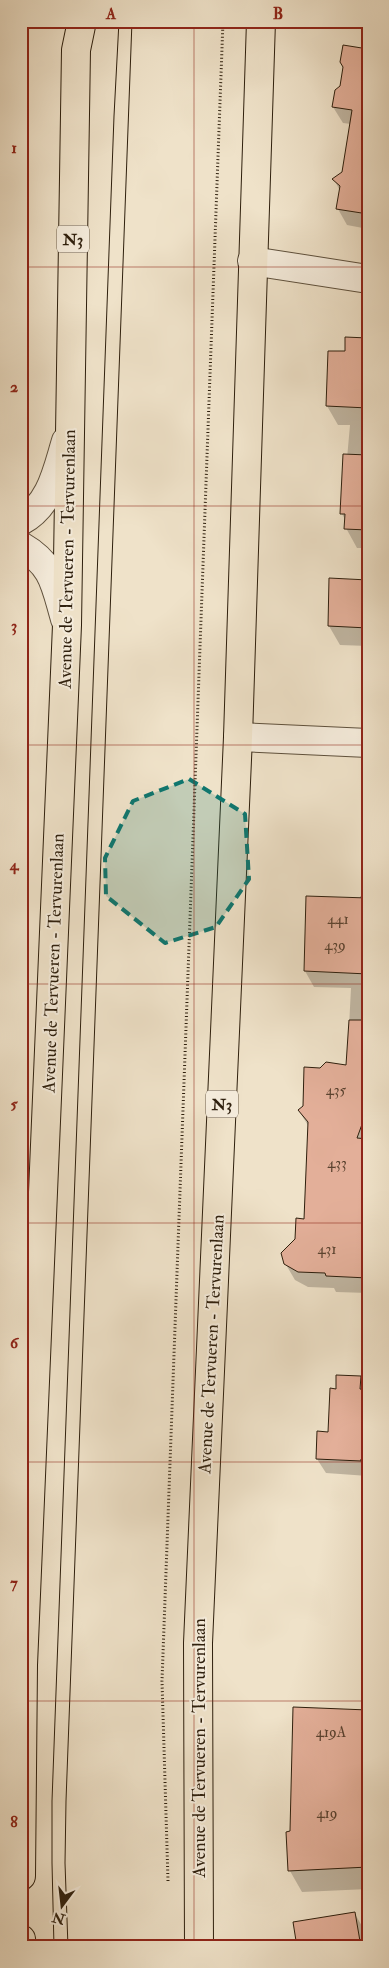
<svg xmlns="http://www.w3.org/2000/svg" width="389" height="1968" font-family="'IM FELL Double Pica',serif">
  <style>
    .shadow { fill: #0003 }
    .building { fill: #e3af99; stroke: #2e1f0d }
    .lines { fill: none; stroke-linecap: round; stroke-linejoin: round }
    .minor-casing { stroke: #5e503c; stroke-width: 30 }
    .major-casing { stroke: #2e1f0d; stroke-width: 30 }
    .path { stroke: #2e1f0d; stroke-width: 3; stroke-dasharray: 1 2.5; stroke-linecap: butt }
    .minor { stroke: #f5ecdc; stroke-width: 28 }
    .major { stroke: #efe2c9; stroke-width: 28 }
    .tram { stroke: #2e1f0d; stroke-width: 1 }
    .marked { fill: #0f766e; fill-opacity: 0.2; stroke: #0f766e; stroke-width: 4; stroke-dasharray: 10 6; stroke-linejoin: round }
    .grid { fill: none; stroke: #8f2418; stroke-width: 1; stroke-opacity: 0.55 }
    .labels { text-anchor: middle; stroke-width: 4; stroke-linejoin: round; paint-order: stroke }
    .number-label { font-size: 15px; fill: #5b4330 }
    .shield { fill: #f5ecdc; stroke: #6a5c4b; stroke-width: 1 }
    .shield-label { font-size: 16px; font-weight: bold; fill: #2e1f0d }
    .street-label { font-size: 18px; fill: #2e1f0d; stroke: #f5ecdc }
    .neatline { fill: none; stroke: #8f2418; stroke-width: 2 }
    .grid-label { font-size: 16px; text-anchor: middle; font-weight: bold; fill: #8f2418 }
  </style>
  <rect width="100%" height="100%" fill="#efe2c9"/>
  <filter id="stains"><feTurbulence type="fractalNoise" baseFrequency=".004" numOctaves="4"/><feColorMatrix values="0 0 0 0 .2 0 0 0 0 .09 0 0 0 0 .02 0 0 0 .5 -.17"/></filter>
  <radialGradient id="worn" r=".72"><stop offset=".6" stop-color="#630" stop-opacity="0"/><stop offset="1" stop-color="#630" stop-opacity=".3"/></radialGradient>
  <path class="shadow" d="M368,50V229L347,225L338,209L340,191L334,179L343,173L351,124L343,123L333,107L341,86Z
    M365,319H368V548H357L346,528V521L342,514L350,425H338L327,406L346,352L365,339Z
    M368,581V646L340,645L329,626Z
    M360,896L368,897V1293L336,1292L334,1288L308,1287L295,1280L285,1263L305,1220L309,1127L299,1111L304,1106L321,1069L347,1066L351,988L314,987L305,971L308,897L360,899Z
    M360,1377L368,1391V1476L326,1473L317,1459L330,1433L337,1390Z
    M368,1712V1889L302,1892L290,1871L292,1832Z
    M355,1914L366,1933L368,1947H298Z"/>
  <path class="building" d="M343,45L368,49V214L336,209L340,186L332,179L342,172L352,110L332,107L335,90L340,86L343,67L340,62Z
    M345,337L368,338V408L326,406L328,351H345Z
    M343,454L368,455V530L344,529L345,514H340Z
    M329,578L368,580V628L328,626Z
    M306,896L368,898V974L304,971Z
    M349,1020H368V1108L357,1138L368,1139V1278L326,1276L325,1273L298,1272L284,1264L281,1253L295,1239L296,1218L304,1219L308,1122L298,1110L303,1106L304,1067L320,1068L326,1062L346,1065Z
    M336,1375L361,1376L360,1389L366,1390L368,1446L366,1460L361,1459V1461L316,1459L317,1431L328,1432L330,1388L336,1389Z
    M293,1707L368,1710V1867L288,1871L286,1832L290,1831Z
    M355,1912L361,1947H297L293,1922Z"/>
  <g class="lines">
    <g class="minor-casing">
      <path id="minor" d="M252,261L368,279
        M21,521C51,505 57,470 66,441
        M21,546C54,565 55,585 65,619
        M238,737L368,743"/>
    </g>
    <g class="major-casing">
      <path id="major" d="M21,1876L23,1665L67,625L76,50L82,21
        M21,1939L22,1947
        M199,1947L198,1643L238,737L261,21"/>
    </g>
    <path class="path" d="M168,1881L162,1681L223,21"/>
    <use href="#minor" class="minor"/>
    <use href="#major" class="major"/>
    <path class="tram" d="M54,1947L52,1863V1801L114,116L119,21
      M68,1947L65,1863L66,1801L132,21"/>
  </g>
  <path class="marked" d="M189,779L245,814L249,879L216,927L165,943L106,896L105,858L133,801Z"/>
  <path class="grid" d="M194,21V1947M21,267H368M21,506H368M21,745H368M21,984H368M21,1223H368M21,1462H368M21,1701H368"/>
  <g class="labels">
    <g class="number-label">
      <text x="338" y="924">441</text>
      <text x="335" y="950">439</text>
      <text x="336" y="1095">435</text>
      <text x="337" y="1168">433</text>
      <text x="327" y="1254">431</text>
      <text x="331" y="1737">419A</text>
      <text x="327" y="1818">419</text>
    </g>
    <g class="shield">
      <rect x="57" y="225.5" width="32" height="27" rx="4"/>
      <rect x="206" y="1090.5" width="32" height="27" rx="4"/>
    </g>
    <g class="shield-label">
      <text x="73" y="245">N3</text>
      <text x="222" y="1110">N3</text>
    </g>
    <g class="street-label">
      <text transform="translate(67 559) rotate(-89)" y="6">Avenue de Tervueren - Tervurenlaan</text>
      <text transform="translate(53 963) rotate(-88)" y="6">Avenue de Tervueren - Tervurenlaan</text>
      <text transform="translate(211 1344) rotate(-87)" y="6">Avenue de Tervueren - Tervurenlaan</text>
      <text transform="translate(199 1748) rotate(-90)" y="6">Avenue de Tervueren - Tervurenlaan</text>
    </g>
  </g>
  <rect width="389" height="1968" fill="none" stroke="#efe2c9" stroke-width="55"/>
  <g transform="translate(62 1906) rotate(195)" stroke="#f5ecdc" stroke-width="4" paint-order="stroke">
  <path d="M0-4L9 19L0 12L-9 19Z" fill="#2e1f0d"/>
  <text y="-8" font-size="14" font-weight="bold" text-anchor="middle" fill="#2e1f0d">N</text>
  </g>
  <rect x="28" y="28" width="334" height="1912" class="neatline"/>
  <g class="grid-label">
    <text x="111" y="19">A</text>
    <text x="278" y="19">B</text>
    <text x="14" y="153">1</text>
    <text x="14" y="392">2</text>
    <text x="14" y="631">3</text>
    <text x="14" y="870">4</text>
    <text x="14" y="1109">5</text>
    <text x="14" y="1348">6</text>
    <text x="14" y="1588">7</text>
    <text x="14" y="1827">8</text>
  </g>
  <rect width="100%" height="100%" filter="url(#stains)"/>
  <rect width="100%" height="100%" fill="url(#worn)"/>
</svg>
